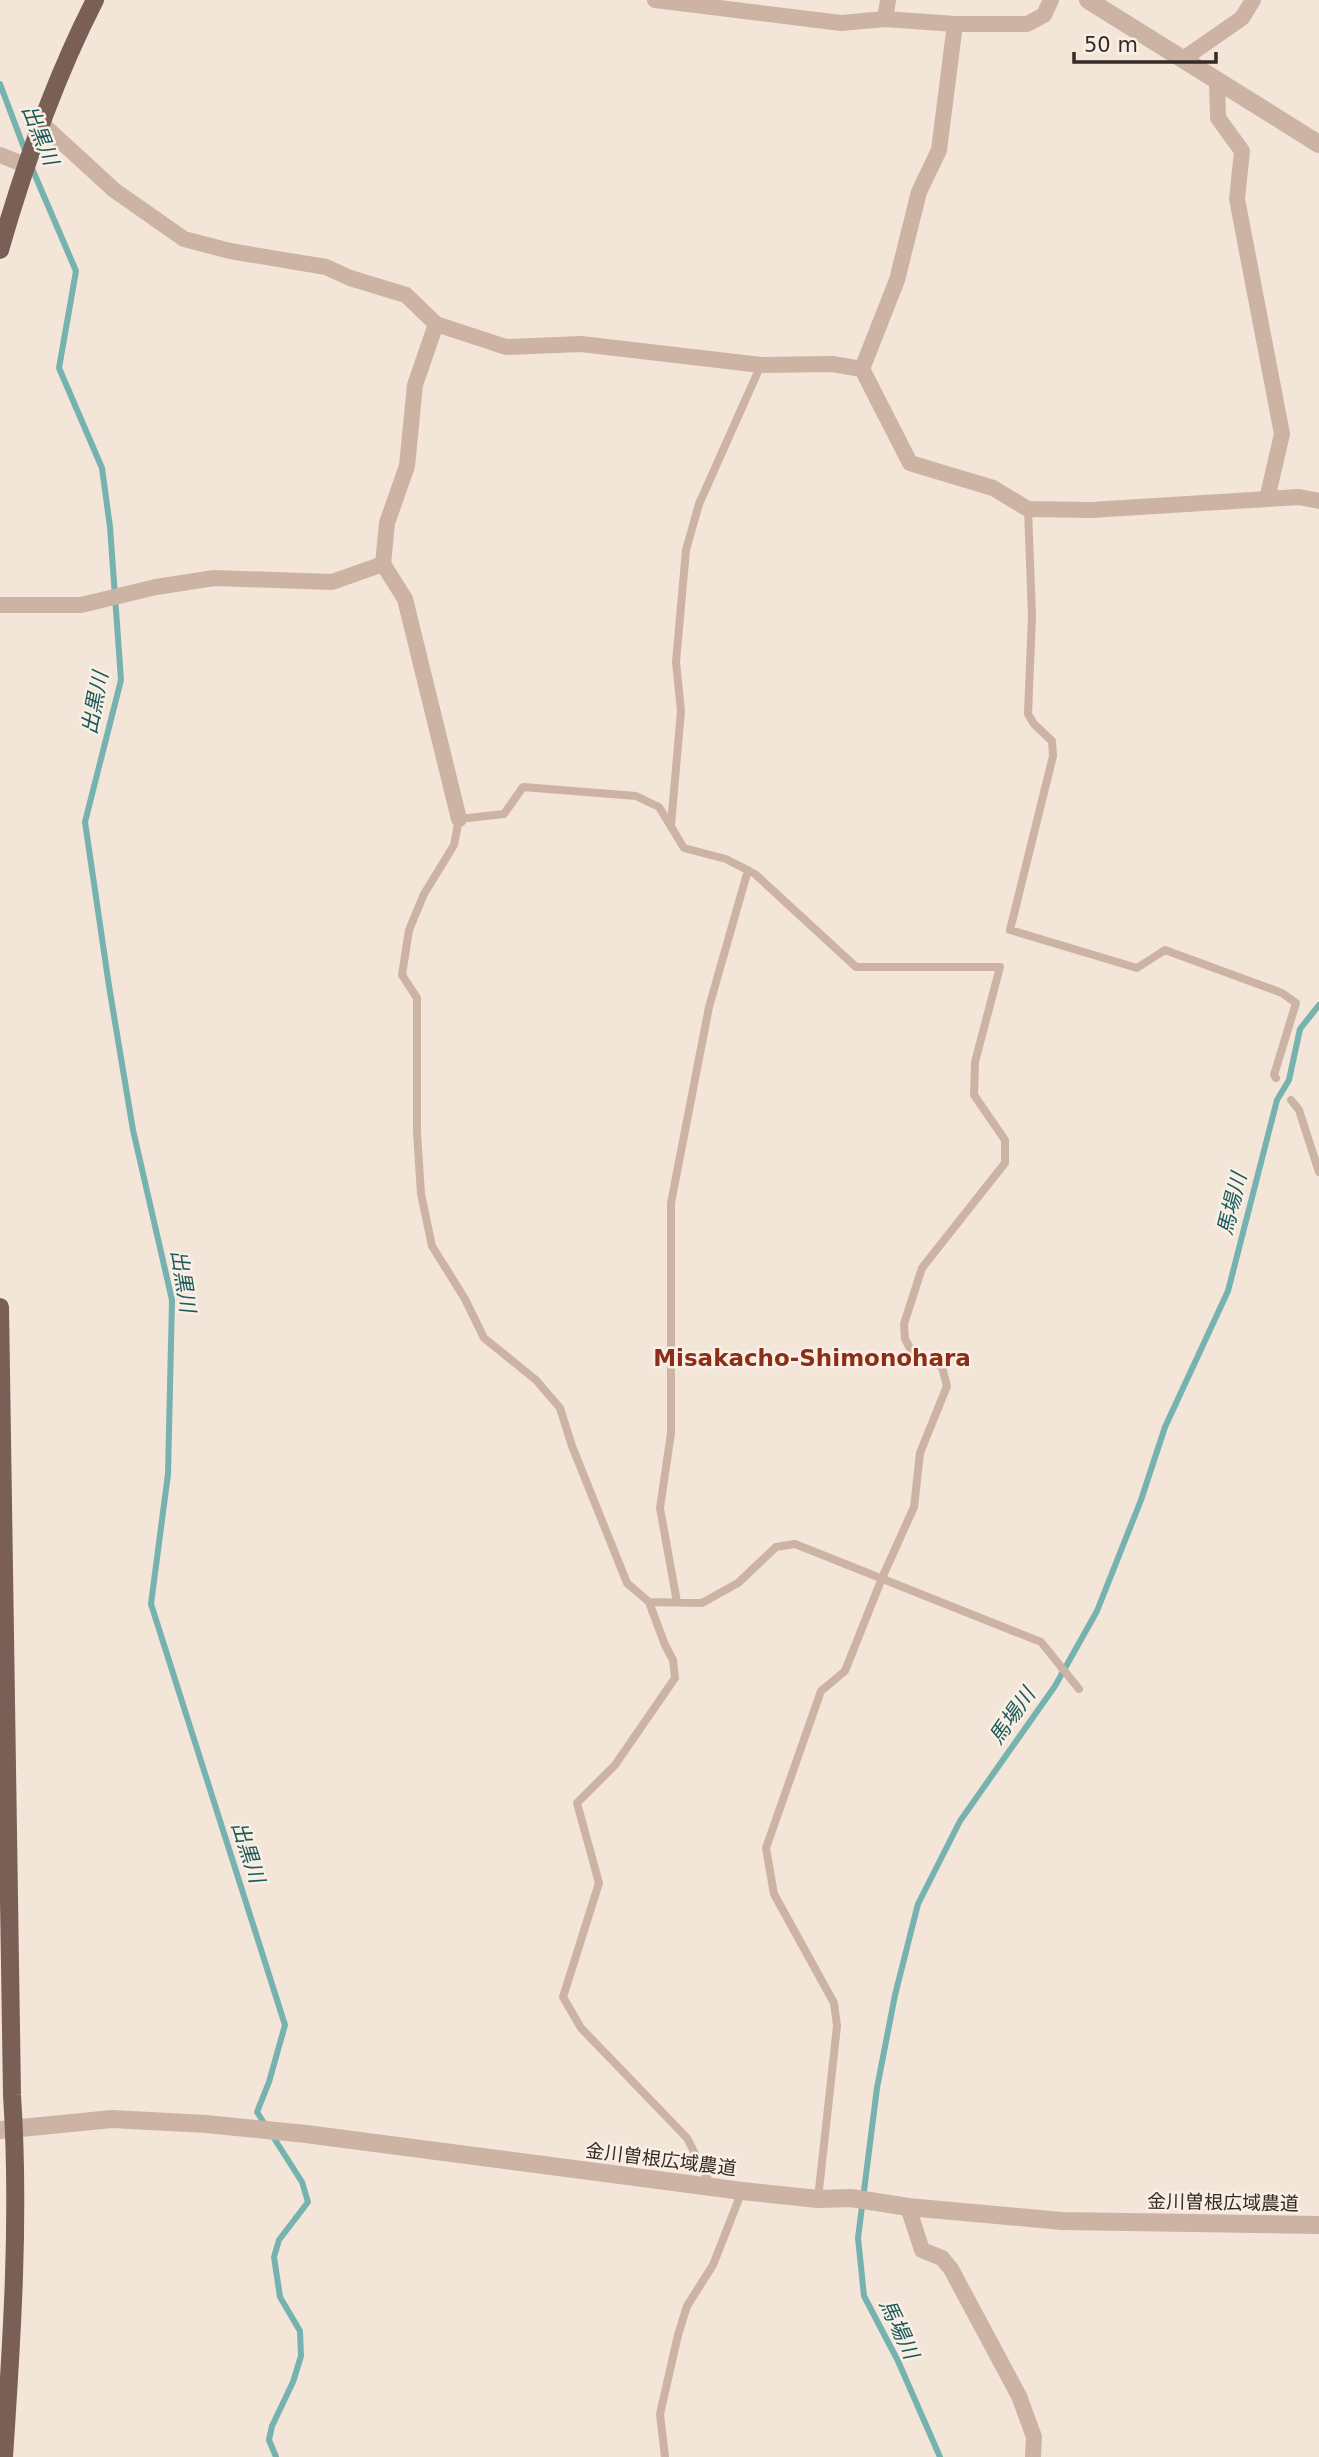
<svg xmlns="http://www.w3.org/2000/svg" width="1319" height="2457" font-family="'DejaVu Sans','Noto Sans JP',sans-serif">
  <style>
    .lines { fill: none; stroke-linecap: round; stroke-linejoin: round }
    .stream { stroke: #75b2b0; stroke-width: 6 }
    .service { stroke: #ccb3a3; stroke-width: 8 }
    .minor { stroke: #ccb3a3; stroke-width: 16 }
    .tertiary { stroke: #ccb3a3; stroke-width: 18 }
    .primary { stroke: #795f56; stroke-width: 18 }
    .labels { text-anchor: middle; stroke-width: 5; stroke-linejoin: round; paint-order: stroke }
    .street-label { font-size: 19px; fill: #362a26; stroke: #faefe5 }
    .water-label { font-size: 21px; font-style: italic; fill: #195a5a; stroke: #faefe5 }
    .quarter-label { font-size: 23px; font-weight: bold; fill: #8b2d19; stroke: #faefe5 }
  </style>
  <rect width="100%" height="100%" fill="#f3e5d8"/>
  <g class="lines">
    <path class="stream" d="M0,84L26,153
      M31,166L76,271L59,368L102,468L110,527L121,680L85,822L109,986L133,1130L172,1300L168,1474L151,1604L285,2025L269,2082L257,2112L266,2126
      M272,2135L302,2182L308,2202L279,2240L274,2257L280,2297L300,2331L301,2356L293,2382L272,2426L269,2440L276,2457
      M940,2457L898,2361L864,2296L858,2238L877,2088L895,1995L918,1904L960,1821L1055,1686L1097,1611L1141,1500L1165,1427L1228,1291L1277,1100L1289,1080L1300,1029L1319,1005"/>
    <path class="service" d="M1028,509L1032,616L1028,714L1034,724L1052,741L1053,756L1010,930L1137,968L1165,950L1282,993L1296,1003L1274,1075L1276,1078
      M671,825L681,711L676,662L686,550L699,504L761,365
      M1291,1100L1299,1110L1319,1172
      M649,1602L702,1603L738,1583L776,1547L795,1544L1041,1642L1079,1689
      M677,1602L660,1508L671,1433V1203L709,1007L748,870
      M711,2185L687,2138L581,2028L563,1997L599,1883L577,1803L615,1765L675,1678L673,1660L665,1645L649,1602L627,1583L572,1446L560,1408L536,1380L484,1338L465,1299L432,1246L421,1194L417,1132V998L402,975L409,930L424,894L454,845L459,819L504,814L523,787L636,796L659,807L684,848L726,859L755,874L856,967H1000L975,1062L974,1095L1005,1140V1163L922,1268L904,1324L905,1339L911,1350L942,1367L947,1386L920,1453L914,1507L882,1578L845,1671L821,1691L766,1848L774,1894L834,2003L837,2026L818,2199
      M665,2457L660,2414L678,2335L687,2306L713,2265L742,2191"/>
    <path class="minor" d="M655,0L841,23L885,19L955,24H1027L1044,15L1051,0
      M885,19L888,0
      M955,24L939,150L919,192L897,280L862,369L910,463L993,488L1028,509L1091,510L1299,497L1319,501
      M1183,59L1242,18L1253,0
      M1217,80L1218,118L1242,151L1237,199L1282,434L1267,499
      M40,122L114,190L184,239L230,251L326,267L350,278L406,295L436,324L506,347L581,344L761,365L832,364L862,369
      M0,155L25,165
      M436,324L415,385L407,466L387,523L383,564L405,599L459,819
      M0,605H81L156,587L214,578L332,582L383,564
      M908,2207L922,2250L942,2258L951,2269L1019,2396L1034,2437L1033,2457"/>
    <path class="tertiary" d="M1088,0L1319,144
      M0,2130L112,2119L206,2124L306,2134L742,2191L818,2199L851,2198L908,2207L1062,2221L1319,2225"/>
    <path class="primary" d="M0,250C25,163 54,80 95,0
      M0,1307L12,2095C20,2215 12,2337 4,2457"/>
  </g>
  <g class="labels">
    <g class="street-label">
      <text transform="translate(661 2159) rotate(7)" y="7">金川曽根広域農道</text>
      <text transform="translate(1223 2202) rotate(1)" y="7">金川曽根広域農道</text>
    </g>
    <g class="water-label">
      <text transform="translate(40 135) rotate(68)" y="7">出黒川</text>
      <text transform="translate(95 703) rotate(-79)" y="7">出黒川</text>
      <text transform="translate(1232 1204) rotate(-76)" y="7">馬場川</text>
      <text transform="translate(183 1281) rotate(81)" y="7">出黒川</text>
      <text transform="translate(1012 1716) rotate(-55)" y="7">馬場川</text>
      <text transform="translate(248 1852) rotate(72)" y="7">出黒川</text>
      <text transform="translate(899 2329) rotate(65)" y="7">馬場川</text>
    </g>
    <g class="quarter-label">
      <text x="812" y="1366">Misakacho-Shimonohara</text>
    </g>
  </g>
  <path d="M1074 52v10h142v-10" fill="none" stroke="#362a26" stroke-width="3.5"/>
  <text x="1084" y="52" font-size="21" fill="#362a26" stroke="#faefe5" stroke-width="5" paint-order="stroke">50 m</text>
</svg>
